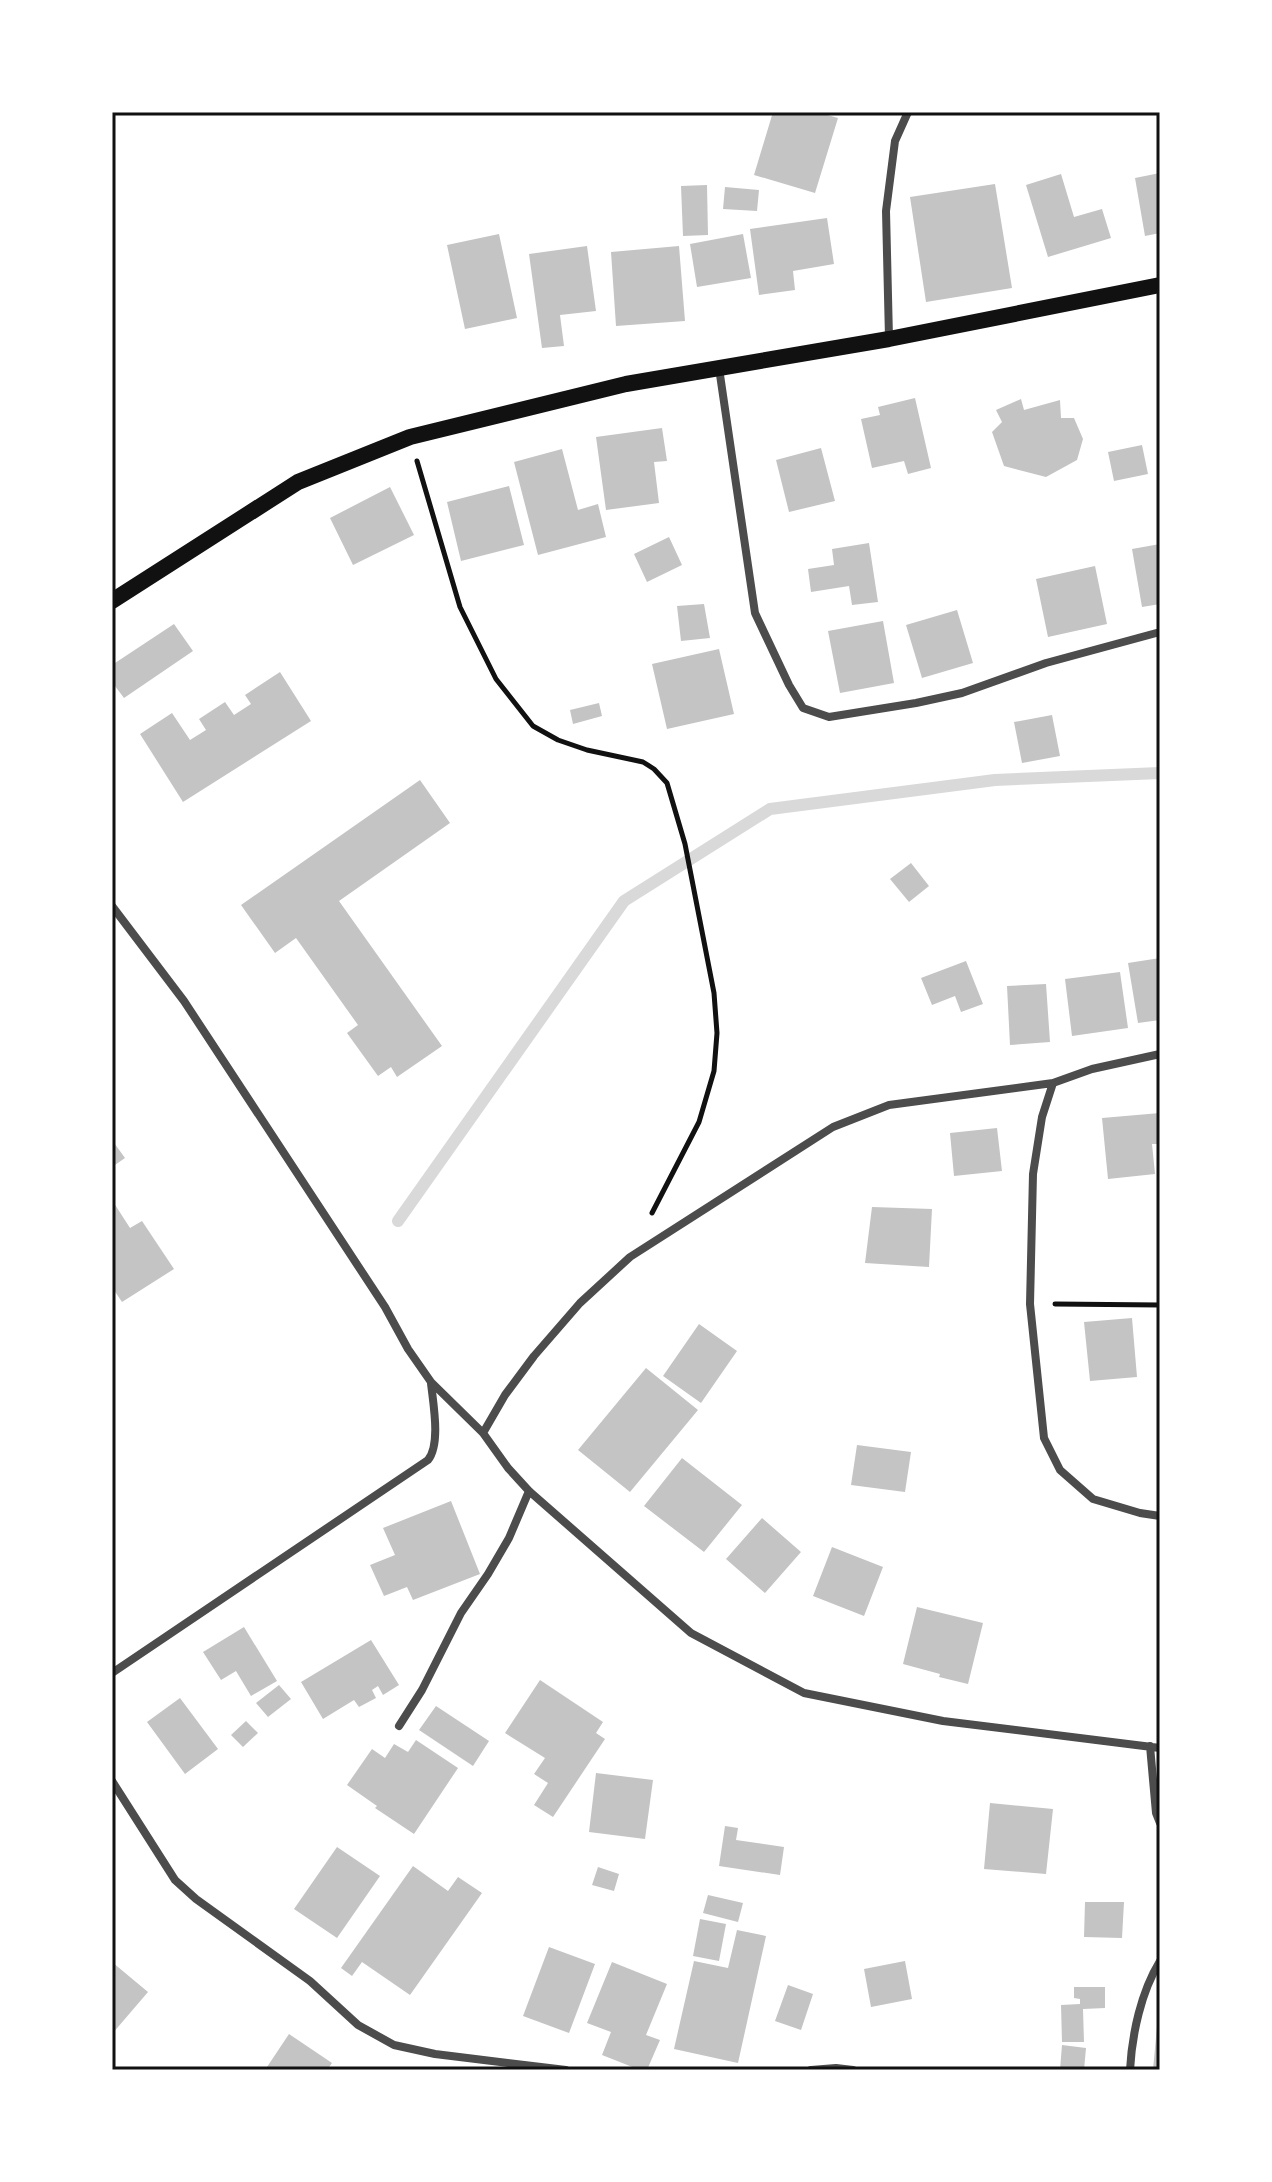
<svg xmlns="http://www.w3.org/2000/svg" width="1272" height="2182" font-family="Inter,sans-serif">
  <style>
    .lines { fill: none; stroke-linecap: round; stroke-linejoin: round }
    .stream { stroke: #d9d9d9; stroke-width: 12 }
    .building { fill: #c4c4c4 }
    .path { stroke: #111; stroke-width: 5 }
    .minor { stroke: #4c4c4c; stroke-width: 8 }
    .secondary { stroke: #111; stroke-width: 16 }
    .neatline { fill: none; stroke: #111; stroke-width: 3 }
  </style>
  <rect width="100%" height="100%" fill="#fff"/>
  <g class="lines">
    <path class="stream" d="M398,1221L624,901L770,809L995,780L1160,773"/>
  </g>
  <path class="building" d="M773,112H817L838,118L815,193L754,175Z
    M1160,173V233L1145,236L1135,178Z
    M1061,174L1074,217L1102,209L1111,238L1048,257L1026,185Z
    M995,184L1012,288L926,302L910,197Z
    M707,185L708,235L683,236L681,186Z
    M725,187L759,190L757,211L723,209Z
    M827,218L834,264L793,271L795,290L759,295L750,229Z
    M499,234L517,318L465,329L447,245Z
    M743,234L751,278L697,287L690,244Z
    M587,246L596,311L560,315L564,346L542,348L529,254Z
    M679,246L685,321L616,326L611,252Z
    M915,398L931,468L908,474L904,461L872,468L861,419L880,415L878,407Z
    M1021,399L1024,410L1060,400L1061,418H1074L1083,439L1077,460L1046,477L1004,466L992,432L1002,422L996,410Z
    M662,428L667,461L654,462L659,503L606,510L596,437Z
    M1142,445L1148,474L1114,481L1108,452Z
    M821,448L835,501L789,512L776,460Z
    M562,449L578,510L598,504L606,537L538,555L514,462Z
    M509,486L524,545L461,561L447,502Z
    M390,487L414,535L353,565L330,518Z
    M669,537L682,565L647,582L634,554Z
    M869,543L878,602L852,605L849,586L811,592L808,569L834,565L832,549Z
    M1160,544V604L1142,607L1132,549Z
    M1095,566L1107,624L1048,637L1036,579Z
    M704,604L710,638L681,641L677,606Z
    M957,610L973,663L922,678L906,625Z
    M883,621L894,683L840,693L828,631Z
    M174,624L193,651L124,698L112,682V665Z
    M719,649L734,714L667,729L652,664Z
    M280,672L311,721L183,802L140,734L172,713L190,740L206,730L199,719L225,702L234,715L251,704L245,695Z
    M599,703L602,716L573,724L570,710Z
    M1052,715L1060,756L1022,763L1014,722Z
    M420,780L450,823L339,901L442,1046L397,1077L391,1067L378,1076L347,1033L358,1025L296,938L275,953L241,905Z
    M911,863L929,886L909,902L890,879Z
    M1160,958V1020L1138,1023L1128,963Z
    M966,961L983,1004L961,1012L955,996L932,1005L921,978Z
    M1120,972L1128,1028L1072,1036L1065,979Z
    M1046,984L1050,1042L1010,1045L1007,986Z
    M1160,1113V1144H1152L1155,1174L1108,1179L1102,1118Z
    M997,1128L1002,1171L954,1176L950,1133Z
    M112,1140L125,1158L112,1167Z
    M112,1200L130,1228L142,1221L174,1269L122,1302L112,1287Z
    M872,1207L932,1209L929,1267L865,1263Z
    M1132,1318L1137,1377L1090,1381L1084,1322Z
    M699,1324L737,1351L701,1403L663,1376Z
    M646,1368L698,1410L630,1492L578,1450Z
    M857,1445L911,1452L905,1492L851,1485Z
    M682,1458L742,1505L704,1552L644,1506Z
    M451,1501L480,1574L413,1600L407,1587L384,1596L370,1565L395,1555L383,1528Z
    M762,1518L801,1552L765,1593L726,1559Z
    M832,1547L883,1567L864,1616L813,1596Z
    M917,1607L983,1623L968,1684L939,1677L940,1674L903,1664Z
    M244,1627L277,1681L251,1696L236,1671L221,1680L203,1652Z
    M371,1640L399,1685L383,1695L378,1686L372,1690L376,1698L359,1707L354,1700L323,1719L301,1682Z
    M540,1680L603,1722L596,1733L605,1739L553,1817L534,1805L548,1783L534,1774L545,1758L505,1733Z
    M279,1685L291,1699L268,1717L256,1703Z
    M180,1698L218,1749L185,1774L147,1722Z
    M436,1706L489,1741L473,1766L419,1730Z
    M246,1721L258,1733L243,1747L231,1735Z
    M416,1740L458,1768L414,1834L375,1808L377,1806L347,1785L372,1749L385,1758L394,1744L408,1752Z
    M596,1773L653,1780L645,1839L589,1832Z
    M990,1803L1053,1809L1046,1874L984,1869Z
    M725,1826L738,1828L736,1840L784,1847L780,1875L719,1866Z
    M337,1847L380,1876L337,1938L294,1909Z
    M413,1866L448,1891L458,1877L482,1893L410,1995L362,1962L352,1976L341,1968Z
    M598,1867L619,1874L614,1891L592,1885Z
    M708,1895L743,1903L738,1922L703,1913Z
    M1085,1902H1124L1122,1938L1084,1937Z
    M700,1919L726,1924L719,1961L693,1956Z
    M737,1930L766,1936L738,2063L674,2049L694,1961L728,1968Z
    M549,1947L595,1964L569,2033L523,2016Z
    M905,1961L912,1999L871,2007L864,1969Z
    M112,1962L148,1992L112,2034Z
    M612,1962L667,1984L646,2035L660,2040L647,2070H640L602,2055L611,2032L587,2023Z
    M788,1985L813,1994L801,2030L775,2021Z
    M1074,1987H1105V2008L1083,2009L1084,2042H1062L1061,2005L1080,2004V1999L1074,1998Z
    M1158,2016L1160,2017V2070H1153Z
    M289,2034L332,2063L327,2070H265Z
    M1062,2045L1086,2048L1084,2070H1060Z"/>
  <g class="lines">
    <path class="path" d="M417,461L460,607L496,679L533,726L558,740L587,750L643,762L654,769L667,783L685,844L714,993L717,1033L714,1071L699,1122L652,1213
      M1055,1304L1160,1305"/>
    <path class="minor" d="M889,338L886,211L895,141L908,112
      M719,368L755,613L789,685L803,708L829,717L916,703L962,693L1046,663L1160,632
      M112,906L184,1001L385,1307L408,1349L431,1382L483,1433L508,1468L529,1491L691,1633L804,1693L943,1721L1160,1748
      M1053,1083L1042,1117L1033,1174L1030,1304L1044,1438L1060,1470L1093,1499L1140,1513L1160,1516
      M483,1433L505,1395L534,1356L580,1303L630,1257L833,1127L889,1105L1053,1083L1092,1069L1160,1054
      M112,1673L428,1460C441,1444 433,1403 431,1383
      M399,1726L422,1690L461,1613L488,1574L509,1538L529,1491
      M1150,1746L1156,1813L1160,1823
      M112,1781L175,1880L196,1899L310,1981L358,2025L394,2045L435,2054L566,2070
      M811,2070L836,2068L853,2070
      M1130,2070C1132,2034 1141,1992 1160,1961"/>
    <path class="secondary" d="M112,601L298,482L410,437L626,384L889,339L1160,285"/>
  </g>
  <rect width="1272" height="2182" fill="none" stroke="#ffffff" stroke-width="228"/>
  <rect x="114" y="114" width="1044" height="1954" class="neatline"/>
</svg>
